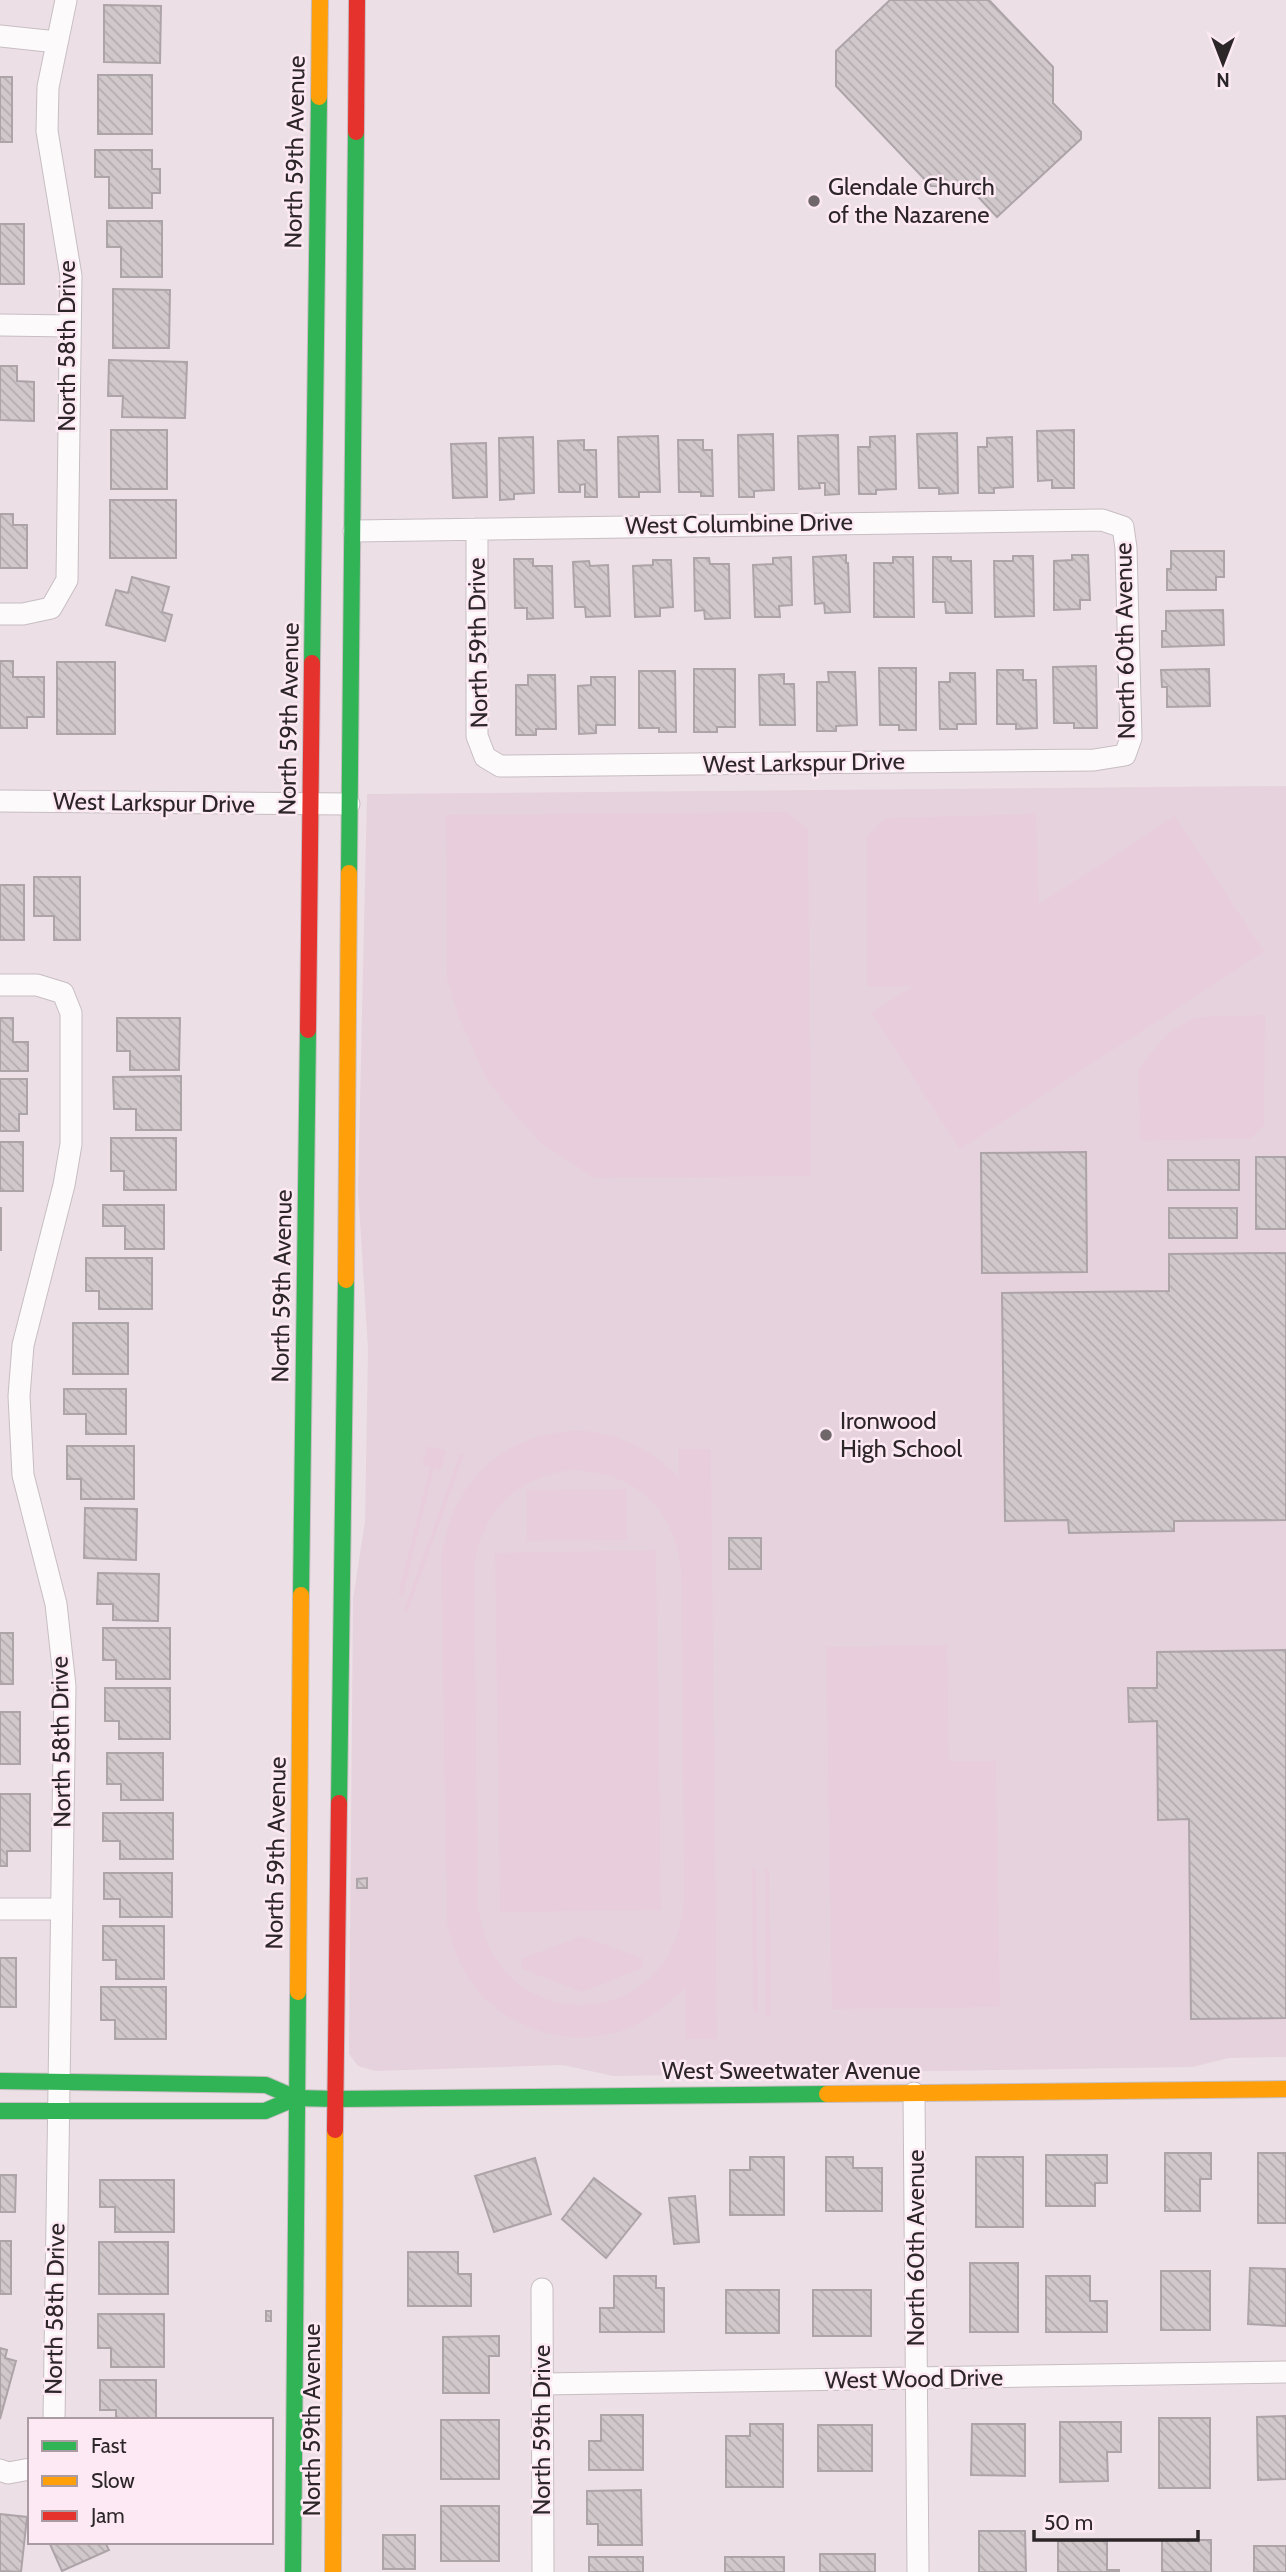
<svg xmlns="http://www.w3.org/2000/svg" width="1286" height="2572" font-family="Cabin,sans-serif">
  <style>
    .built { fill: #e6d2dc }
    .garden { fill: #e8cedc; fill-rule: evenodd }
    .building { fill: url(#building-back-hatch); stroke: #ada4a8; stroke-width: 2 }
    .lines { fill: none; stroke-linecap: round; stroke-linejoin: round }
    .street-casing { stroke: #c7bdc2; stroke-width: 23 }
    .fast-casing { stroke: #c7bdc2; stroke-width: 18 }
    .slow-casing { stroke: #c7bdc2; stroke-width: 18 }
    .jam-casing { stroke: #c7bdc2; stroke-width: 18 }
    .street { stroke: #fcfafb; stroke-width: 21 }
    .fast { stroke: #30b455; stroke-width: 16 }
    .slow { stroke: #ff9f0a; stroke-width: 16 }
    .jam { stroke: #e5322d; stroke-width: 16 }
    .poi-dot { fill: #70676b; stroke: #fde9f3; stroke-width: 2.5 }
    .labels { text-anchor: middle; stroke-width: 5; stroke-linejoin: round; paint-order: stroke }
    .street-label { font-size: 24px; fill: #2d2629; stroke: #fde9f3 }
    .poi-label { font-size: 24px; fill: #2d2629; stroke: #fde9f3; text-anchor: start }
  </style>
  <defs>
    <pattern id="building-back-hatch" width="6" height="6" patternUnits="userSpaceOnUse" patternTransform="scale(1.75)"><rect width="6" height="6" fill="#d1c8cc"/><path d="M-1 5l2 2M0 0l6 6M5-1l2 2" fill="none" stroke="#b4acaf"/></pattern>
  </defs>
  <rect width="100%" height="100%" fill="#ece0e6"/>
  <path class="built" d="M1286,786V2057L1229,2058L1193,2067L613,2076L563,2065L375,2071L358,2066L349,2054L353,1599L365,1521L368,1349L358,1190L367,794Z"/>
  <path class="garden" d="M788,812L808,830L811,1176L595,1178L541,1143L507,1106L486,1078L458,1015L447,979L446,815Z
    M1036,814L1039,904L1175,816L1264,952L960,1149L871,1013L913,986H867V836L885,818Z
    M1265,1015L1264,1125L1251,1138L1141,1141L1138,1071L1145,1060L1168,1033L1196,1017Z
    M579,1430C620,1434 650,1449 679,1477V1449H711L717,2039H686L685,1988C670,2002 656,2015 638,2024C580,2053 505,2033 469,1979C458,1962 452,1944 447,1924L441,1561C450,1482 500,1435 579,1430ZM569,1470C634,1471 675,1507 681,1572L684,1896C679,2037 492,2042 478,1905L474,1569C481,1512 513,1480 569,1470Z
    M427,1446L446,1450L441,1470L434,1468L403,1595L398,1594L430,1467L422,1465Z
    M460,1453L464,1455L408,1611L404,1610Z
    M626,1489L627,1540L527,1541L526,1490Z
    M656,1550L661,1910L500,1912L495,1553Z
    M947,1645L949,1761H996L1000,2007L832,2009L826,1647Z
    M752,1869H756L758,2011H753Z
    M765,1869H769L771,2016H766Z
    M581,1936L642,1958V1968L582,1992L522,1969L521,1959Z"/>
  <path class="building" d="M890,0H989L1053,67V103L1081,132V139L997,217L969,187L931,186L836,86V51Z
    M104,5L161,6L160,63L104,62Z
    M98,75H152V134H98Z
    M0,77H12V142H0Z
    M95,150H152V169H160V193H152V208H109V177H95Z
    M107,221H162V277H121V247H107Z
    M0,224H24V284H0Z
    M113,289L170,290L169,348H113Z
    M109,360L187,362L185,418L122,417L123,396H108Z
    M0,366H17V381L34,382V421L0,420Z
    M111,430H167V489H111Z
    M1074,430V488H1052V480L1038,481L1037,431Z
    M957,433L958,493L939,494V488H919L917,434Z
    M773,434L774,490L754,491V497H739L738,435Z
    M838,435L839,494L825,495V483H819L820,488L799,489L798,436Z
    M658,436L660,492H639V497H619L618,437Z
    M895,436L896,489L876,490V494H859L858,447H870V437Z
    M533,437L534,493L514,494V499L500,500L499,438Z
    M1012,437L1013,487L994,488V493H979L978,447H987V438Z
    M584,440V450H596L597,497H585V484L580,485V492H559L558,441Z
    M678,440H703V450H712L713,496H701V492H679Z
    M486,443L487,497L453,498L451,444Z
    M110,500H176V558H110Z
    M0,514H13V525H27V568H0Z
    M1171,551H1224V577H1216V590H1167V569H1171Z
    M846,555V563H848L850,612L825,613L824,603L815,604L813,557Z
    M1072,555H1088L1090,600H1080V609L1054,610V561L1072,560Z
    M1013,556H1033L1034,616L995,617L994,561H1013Z
    M791,557L792,605L779,606L780,617H755L753,565L773,564V558Z
    M893,557H913L914,617H874V563H893Z
    M933,557H951V561H971L972,613H946L945,602H933Z
    M694,558H709L710,564H729L730,618L705,619L704,610L695,611Z
    M514,559H533V566H552L553,618L527,619V608H515Z
    M653,560H671L673,607L660,608V616L635,617L633,566L653,565Z
    M589,561L590,566L608,565L610,616L586,617L585,607H575L573,562Z
    M132,577L169,587L162,612L172,615L165,641L106,625L116,590L128,593Z
    M1223,610L1224,645L1162,647V631H1166V611Z
    M0,661H13V677H44V717H27V728H0Z
    M57,662H115V734H57Z
    M1096,666L1097,728H1074V723H1054L1053,667Z
    M879,668H916V730H899V725H880Z
    M694,669H735V727H717V732H694Z
    M1209,669L1210,706L1167,707V687H1162L1161,670Z
    M997,670H1023V680H1036L1037,728L1016,729V724H997Z
    M639,671H675L676,732H659V728H639Z
    M828,672H855L857,725L836,726V731H817V682H829Z
    M950,673H975L976,724H957V729H940L939,682H950Z
    M784,674V684H794L795,725H760L759,675Z
    M528,675H555L556,729H536V735H516V685H528Z
    M591,677H615V725H596V733L579,734L578,686L591,685Z
    M34,877H80V940H54V916H34Z
    M0,885H24V940H0Z
    M0,1018H13V1042H28V1071H0Z
    M117,1018H180L179,1070H130V1051H117Z
    M181,1076V1130H136V1109H114L113,1077Z
    M0,1079H27V1114H19V1131H0Z
    M111,1138H176V1190H124V1171H111Z
    M0,1142H23V1191H0Z
    M1086,1152L1087,1272L982,1273L981,1153Z
    M1256,1157H1286V1229H1256Z
    M1168,1160H1239V1190H1168Z
    M103,1205H164V1249H125V1226H103Z
    M0,1208H1V1250H0Z
    M1169,1208H1237V1238H1169Z
    M1286,1253V1520L1174,1521V1531L1069,1533L1068,1520L1005,1521L1002,1293L1169,1291V1254Z
    M86,1258H152V1309H99V1291H86Z
    M73,1323H128V1374H73Z
    M64,1389H126V1434H86V1414H64Z
    M67,1446H134V1499H81V1479H67Z
    M85,1508L137,1509L136,1560L84,1558Z
    M729,1538H761V1569H729Z
    M98,1573L159,1574L158,1621L113,1620V1604H97Z
    M103,1628H170V1679H116V1660H103Z
    M0,1633H13V1684H0Z
    M1286,1650V2018L1191,2019L1189,1819L1158,1820L1157,1721L1129,1722L1128,1688H1157V1652Z
    M105,1688H170V1739H119V1721H105Z
    M0,1712H20V1764H0Z
    M107,1753H163V1800H121V1784H107Z
    M0,1794H30V1851H7V1866H0Z
    M103,1813H173V1859H120V1841H103Z
    M104,1873H172V1917H120V1899H104Z
    M367,1878V1888H357V1879Z
    M103,1926H164V1979H116V1960H103Z
    M0,1958H16V2007H0Z
    M101,1987H166V2039H115V2020H101Z
    M1165,2153H1211V2179H1200V2211H1165Z
    M1258,2153H1286V2223H1258Z
    M1046,2155H1107V2183H1095V2206H1046Z
    M750,2157H784V2215H730V2170H750Z
    M826,2157H853V2168H882V2211H826Z
    M976,2157H1023V2227H976Z
    M535,2158L551,2214L494,2232L475,2176Z
    M0,2175H16L15,2212H0Z
    M594,2178L641,2214L606,2258L562,2219Z
    M100,2180H174V2232H115V2207H100Z
    M695,2196L699,2242L674,2244L669,2198Z
    M0,2241H11V2294H0Z
    M99,2242H168V2294H99Z
    M408,2252H458V2274H471V2306H408Z
    M970,2263H1018V2332H970Z
    M1250,2268L1286,2269V2326L1248,2324Z
    M1161,2271H1210V2330H1161Z
    M614,2276H656V2288H664V2332H600V2308H614Z
    M1046,2276H1090V2301H1107V2332H1046Z
    M726,2290H779V2333H726Z
    M813,2290H871V2336H813Z
    M266,2311H271V2321H266Z
    M98,2314H164V2367H111V2348H98Z
    M499,2336V2356H489V2393H443V2337Z
    M0,2348L7,2350L5,2358L16,2361L0,2419Z
    M100,2380H156V2420H116V2410H100Z
    M601,2415H643V2470H589V2441H601Z
    M1286,2416V2479L1258,2480L1257,2417Z
    M1159,2418H1210V2488H1159Z
    M441,2420H499V2479H441Z
    M1060,2422H1121V2452H1107L1108,2481L1060,2482Z
    M750,2424H783V2487H726V2436H750Z
    M972,2424H1025V2476L971,2475Z
    M818,2425H872V2471H818Z
    M641,2490L642,2545H598V2524H587V2491Z
    M441,2506H499V2561H441Z
    M0,2514L27,2517L21,2572L0,2571Z
    M979,2531H1025L1026,2572H979Z
    M383,2535H415V2569H383Z
    M1162,2540H1211V2572H1162Z
    M1058,2541H1107V2570H1119V2572H1058Z
    M49,2542H105L109,2550L62,2571Z
    M1254,2546H1286V2572H1254Z
    M820,2554H875V2572H820Z
    M589,2557H643V2572H589Z
    M725,2557H784V2572H725Z"/>
  <g class="lines">
    <g class="street-casing">
      <path id="street" d="M0,36L57,42
        M0,325L70,326
        M354,531L1102,520L1123,527L1126,548L1131,738L1125,755L1094,760L500,766L485,757L477,736V529
        M0,614H23L51,608L67,580L71,276L47,131L48,87L66,0
        M0,801L349,804
        M0,985H37L63,993L71,1013V1144L64,1185L23,1345L19,1396L23,1475L56,1604L65,1686L54,2420
        M0,1909H61
        M914,2093L918,2572
        M542,2289L543,2572
        M542,2384L1286,2372
        M0,2470L8,2473L30,2469"/>
    </g>
    <g class="fast-casing">
      <path id="fast" d="M312,663L319,97
        M349,873L356,132
        M301,1595L308,1030
        M339,1803L346,1280
        M0,2081L266,2085L296,2098L336,2099L827,2094
        M0,2111H265L296,2098
        M293,2572L298,1992"/>
    </g>
    <g class="slow-casing">
      <path id="slow" d="M319,97L320,0
        M346,1280L349,873
        M298,1992L301,1595
        M827,2094L1286,2089
        M333,2572L335,2130"/>
    </g>
    <g class="jam-casing">
      <path id="jam" d="M356,132L357,0
        M308,1030L312,663
        M335,2130L339,1803"/>
    </g>
    <use href="#street" class="street"/>
    <use href="#fast" class="fast"/>
    <use href="#slow" class="slow"/>
    <use href="#jam" class="jam"/>
  </g>
  <g class="poi-dot">
    <circle cx="814" cy="201" r="7"/>
    <circle cx="826" cy="1435" r="7"/>
  </g>
  <g class="labels">
    <g class="street-label">
      <text transform="translate(295 152) rotate(-89)" y="8">North 59th Avenue</text>
      <text transform="translate(67 346) rotate(-90)" y="8">North 58th Drive</text>
      <text transform="translate(739 524) rotate(-1)" y="8">West Columbine Drive</text>
      <text transform="translate(1125 641) rotate(-91)" y="8">North 60th Avenue</text>
      <text transform="translate(478 643) rotate(-91)" y="8">North 59th Drive</text>
      <text transform="translate(289 719) rotate(-89)" y="8">North 59th Avenue</text>
      <text transform="translate(804 763) rotate(-1)" y="8">West Larkspur Drive</text>
      <text transform="translate(154 803) rotate(1)" y="8">West Larkspur Drive</text>
      <text transform="translate(282 1286) rotate(-89)" y="8">North 59th Avenue</text>
      <text transform="translate(61 1742) rotate(-91)" y="8">North 58th Drive</text>
      <text transform="translate(276 1853) rotate(-89)" y="8">North 59th Avenue</text>
      <text x="791" y="2079">West Sweetwater Avenue</text>
      <text transform="translate(916 2248) rotate(-90)" y="8">North 60th Avenue</text>
      <text transform="translate(55 2309) rotate(-89)" y="8">North 58th Drive</text>
      <text transform="translate(914 2379) rotate(-1)" y="8">West Wood Drive</text>
      <text transform="translate(312 2420) rotate(-90)" y="8">North 59th Avenue</text>
      <text transform="translate(542 2430) rotate(-90)" y="8">North 59th Drive</text>
    </g>
    <g class="poi-label">
      <text x="828" y="195">Glendale Church<tspan x="828" dy="28">of the Nazarene</tspan></text>
      <text x="840" y="1429">Ironwood<tspan x="840" dy="28">High School</tspan></text>
    </g>
  </g>
  <rect x="28" y="2418" width="245" height="126" fill="#fde9f3" stroke="#aa9ba2" stroke-width="2"/>
  <rect x="42" y="2441" width="35" height="10" fill="#30b455" stroke="#aa9ba2" stroke-width="2"/>
  <text x="91" y="2453" font-size="21" fill="#2d2629">Fast</text>
  <rect x="42" y="2476" width="35" height="10" fill="#ff9f0a" stroke="#aa9ba2" stroke-width="2"/>
  <text x="91" y="2488" font-size="21" fill="#2d2629">Slow</text>
  <rect x="42" y="2511" width="35" height="10" fill="#e5322d" stroke="#aa9ba2" stroke-width="2"/>
  <text x="91" y="2523" font-size="21" fill="#2d2629">Jam</text>
  <g transform="translate(1223 63) rotate(180)" stroke="#fde9f3" stroke-width="5" paint-order="stroke">
  <path d="M0-5L12 26L0 18L-12 26Z" fill="#2d2629"/>
  <text y="-10" font-size="19" font-weight="bold" text-anchor="middle" fill="#2d2629">N</text>
  </g>
  <path d="M1034 2530v10h164v-10" fill="none" stroke="#2d2629" stroke-width="3.5"/>
  <text x="1044" y="2530" font-size="21" fill="#2d2629" stroke="#fde9f3" stroke-width="5" paint-order="stroke">50 m</text>
</svg>
